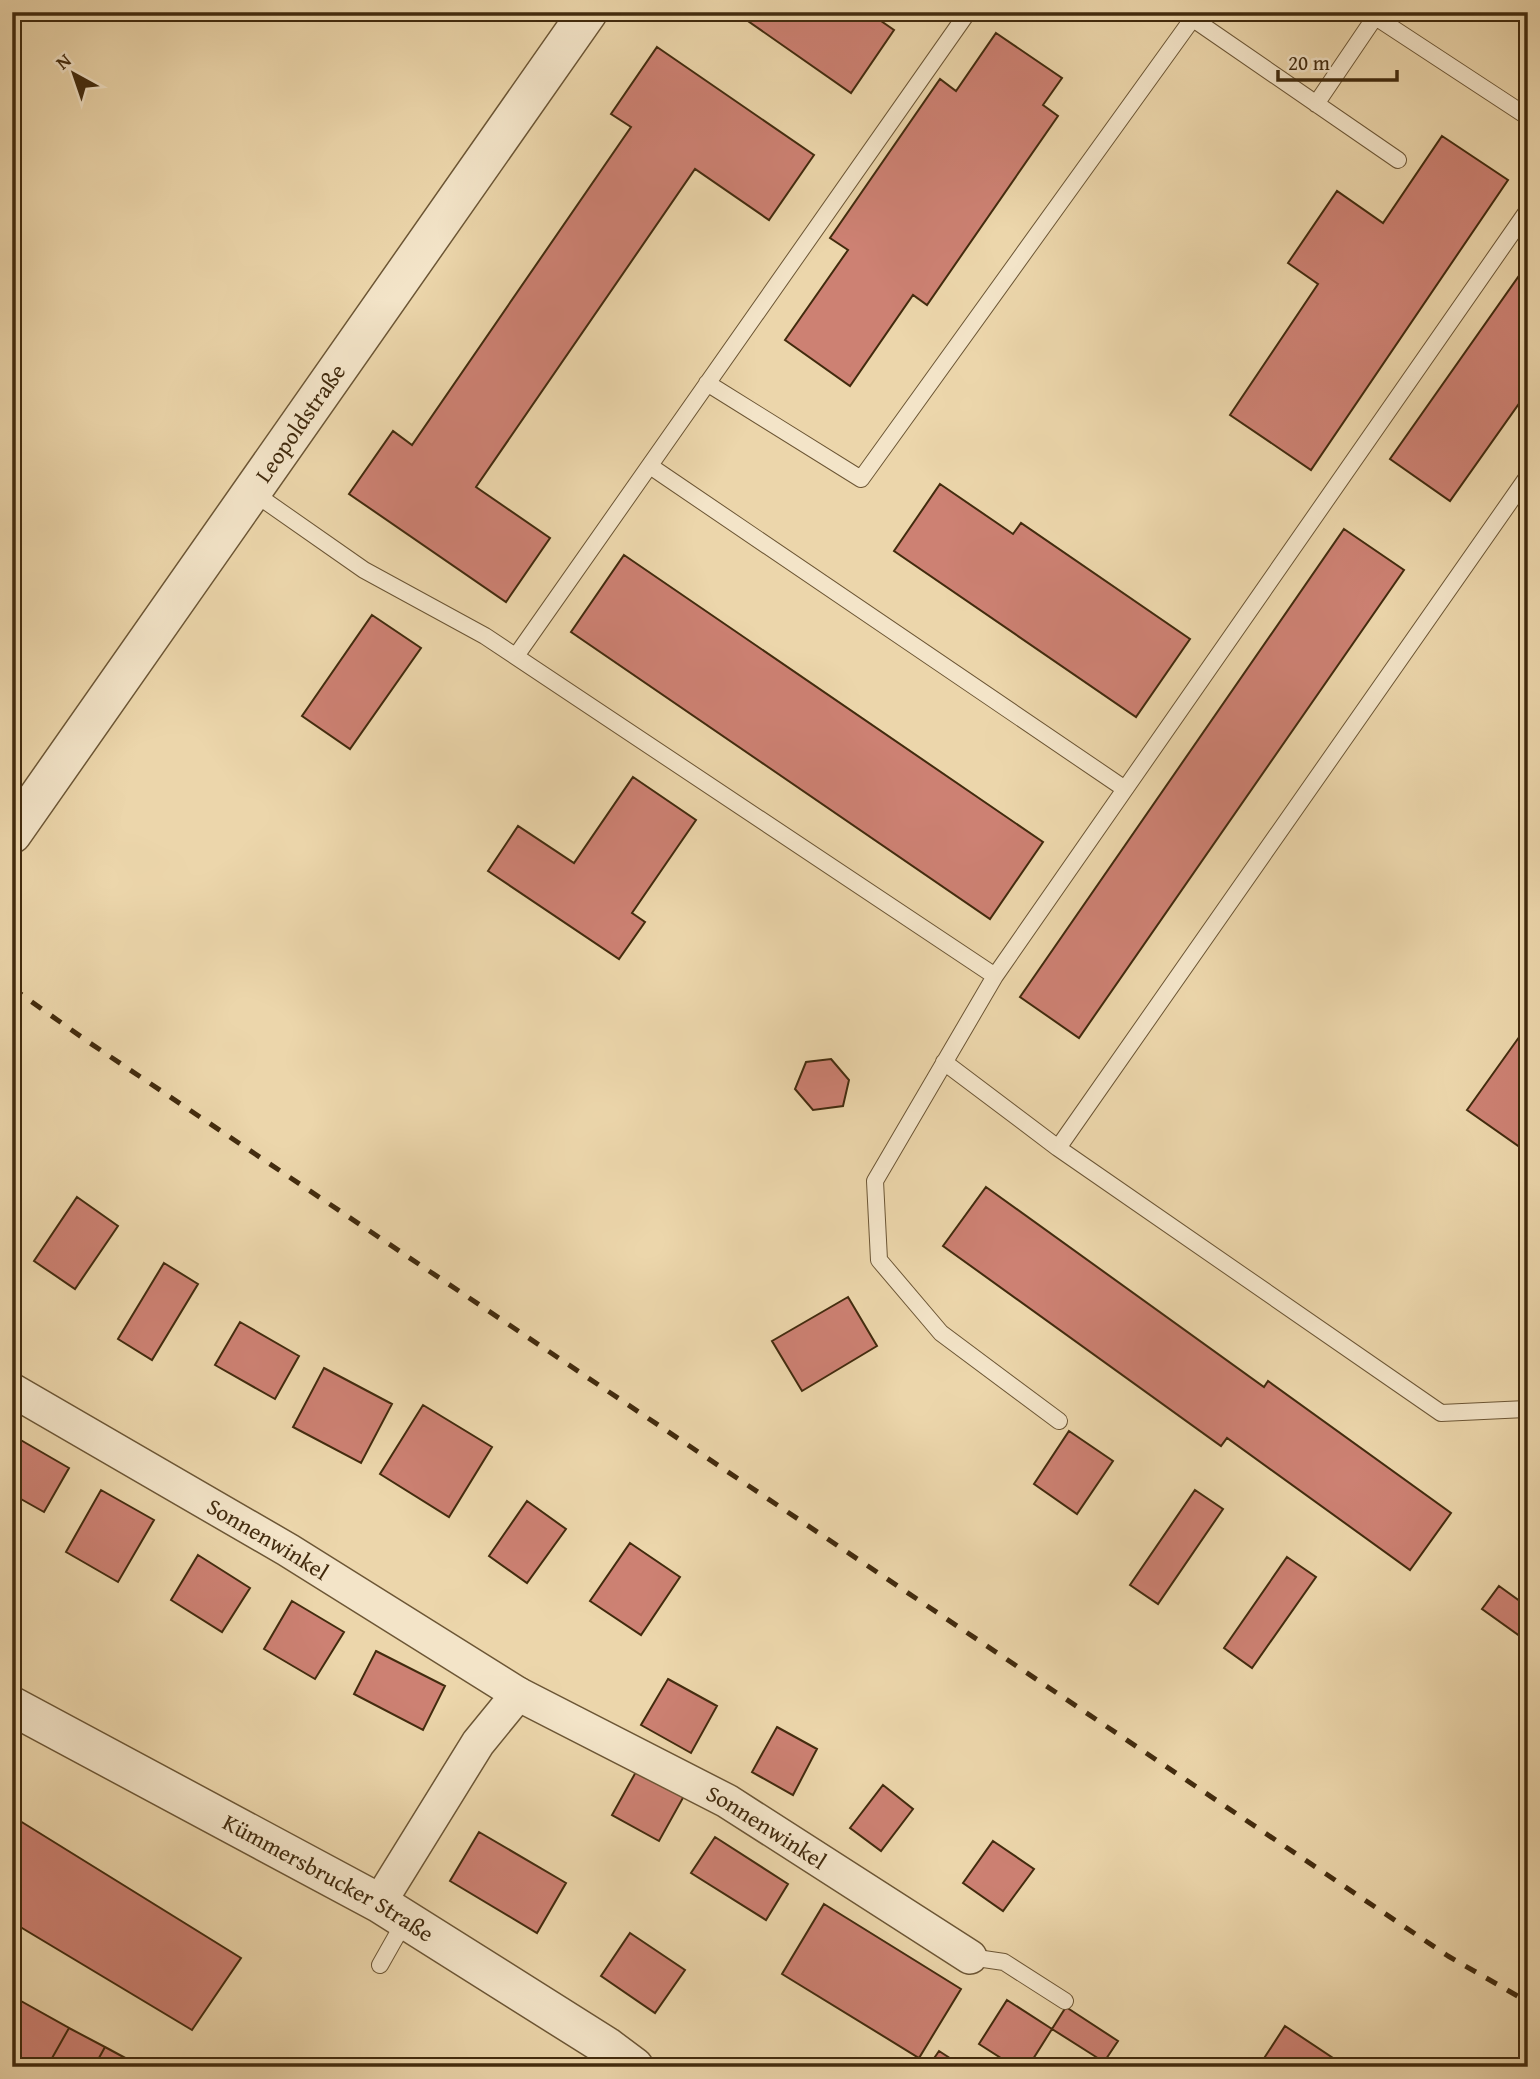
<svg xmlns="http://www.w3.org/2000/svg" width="1540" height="2079" font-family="'Gentium Book Plus',serif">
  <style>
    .building { fill: #cd8173; stroke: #422b0e; stroke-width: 2 }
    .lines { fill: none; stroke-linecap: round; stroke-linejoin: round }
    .service-casing { stroke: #6c5635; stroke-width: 18 }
    .minor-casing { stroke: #6c5635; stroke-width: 36 }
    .tertiary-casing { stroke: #6c5635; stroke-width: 41 }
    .service { stroke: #f3e4c8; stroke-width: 16 }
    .minor { stroke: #f3e4c8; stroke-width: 33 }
    .tertiary { stroke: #f3e4c8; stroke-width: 38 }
    .rail { stroke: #422b0e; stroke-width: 5; stroke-dasharray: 12 12; stroke-linecap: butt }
    .labels { text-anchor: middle; stroke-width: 7; stroke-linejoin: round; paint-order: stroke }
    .street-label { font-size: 23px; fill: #422b0e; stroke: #f3e4c8 }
  </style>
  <rect width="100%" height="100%" fill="#ecd6ab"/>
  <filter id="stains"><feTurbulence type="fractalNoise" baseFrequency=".00286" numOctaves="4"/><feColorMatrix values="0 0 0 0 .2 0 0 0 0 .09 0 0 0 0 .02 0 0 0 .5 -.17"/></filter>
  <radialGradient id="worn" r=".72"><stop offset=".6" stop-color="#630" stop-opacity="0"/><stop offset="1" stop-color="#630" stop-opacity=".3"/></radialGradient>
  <path class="building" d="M735,12H868L894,30L851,93Z
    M996,33L1062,78L1043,105L1058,116L927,305L913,295L850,386L785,340L848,250L830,238L940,79L956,91Z
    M657,47L814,155L769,220L695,169L476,487L550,538L506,602L349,494L393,431L412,445L631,127L611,114Z
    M1442,136L1508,180L1311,470L1230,415L1318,284L1288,263L1337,191L1383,223Z
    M1528,263V391L1450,501L1390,459Z
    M940,484L1013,534L1021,523L1190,639L1136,717L894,551Z
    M1344,529L1404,570L1079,1038L1020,997Z
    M624,555L1043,842L990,919L571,632Z
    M372,615L421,648L350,749L302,716Z
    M633,777L696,820L632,913L645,922L619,959L488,871L518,826L574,863Z
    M1522,1033L1528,1037V1153L1467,1110Z
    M831,1059L849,1080L843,1106L813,1110L795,1089L806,1062Z
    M986,1187L1264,1387L1268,1381L1451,1513L1410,1570L1227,1438L1221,1446L943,1246Z
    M77,1197L118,1226L75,1289L34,1261Z
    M164,1263L198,1284L152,1360L118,1339Z
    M848,1297L877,1346L802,1391L772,1341Z
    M240,1322L299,1356L275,1399L215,1365Z
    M324,1368L392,1404L361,1463L293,1427Z
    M423,1405L492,1447L449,1517L380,1474Z
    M1069,1431L1113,1461L1077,1514L1034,1484Z
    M12,1435L69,1468L44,1512L12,1494Z
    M101,1490L154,1520L118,1582L66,1552Z
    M1195,1490L1223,1509L1158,1604L1130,1585Z
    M527,1501L566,1529L527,1583L489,1556Z
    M630,1543L680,1577L641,1635L590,1601Z
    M198,1555L250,1588L222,1632L171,1600Z
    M1287,1557L1316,1577L1252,1668L1224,1648Z
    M1499,1586L1528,1607V1642L1482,1609Z
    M292,1601L344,1632L315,1679L264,1649Z
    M376,1651L445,1686L423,1730L354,1694Z
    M668,1679L717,1706L691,1753L641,1725Z
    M777,1727L817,1749L793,1795L752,1772Z
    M637,1770L684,1796L659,1841L612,1815Z
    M883,1785L913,1809L881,1851L850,1828Z
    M12,1816L241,1958L192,2030L12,1922Z
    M479,1832L566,1883L537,1933L450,1881Z
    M715,1837L788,1884L766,1920L691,1873Z
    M993,1841L1034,1869L1003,1911L963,1883Z
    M824,1904L961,1989L919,2058L782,1974Z
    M630,1933L685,1970L655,2013L601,1976Z
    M12,1996L69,2028L47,2067H12Z
    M1007,2000L1052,2029L1028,2067H1015L979,2044Z
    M1066,2007L1118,2041L1104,2062L1052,2029Z
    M1285,2026L1339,2062L1335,2067L1259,2066Z
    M69,2028L105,2047L94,2067H47Z
    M105,2047L142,2067H94Z
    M939,2051L959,2064L957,2067H928Z"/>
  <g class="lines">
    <g class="service-casing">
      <path id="service" d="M1368,12L1528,117
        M1186,14L1398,160
        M1316,104L1375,17
        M707,383L861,479L1193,18
        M650,466L1125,789
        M251,491L364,570L485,636L995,976L1528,210
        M516,656L968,12
        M995,976L875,1181L879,1260L941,1333L1059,1421
        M944,1062L1058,1148L1441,1413L1528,1409
        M1058,1148L1528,476
        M970,1957L1004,1962L1065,2001
        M380,1965L406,1919"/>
    </g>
    <g class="minor-casing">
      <g id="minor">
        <path id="s1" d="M12,1390L288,1550L518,1694L478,1743L379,1903"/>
        <path id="s2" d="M518,1694L727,1801L970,1957"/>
      </g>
    </g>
    <g class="tertiary-casing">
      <g id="tertiary">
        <path id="s3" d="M12,834L588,12"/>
        <path id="s4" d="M12,1706L379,1903L606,2046L634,2067"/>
      </g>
    </g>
    <use href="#service" class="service"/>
    <use href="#minor" class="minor"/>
    <use href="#tertiary" class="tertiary"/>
    <path class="rail" d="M12,988L90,1043L1448,1956L1528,2002"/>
  </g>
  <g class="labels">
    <g class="street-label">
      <text dy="8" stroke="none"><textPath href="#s3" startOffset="502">Leopoldstraße</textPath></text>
      <text dy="8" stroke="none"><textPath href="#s1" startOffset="296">Sonnenwinkel</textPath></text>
      <text dy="8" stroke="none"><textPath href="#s2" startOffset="282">Sonnenwinkel</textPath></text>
      <text dy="8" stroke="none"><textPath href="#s4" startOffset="360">Kümmersbrucker Straße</textPath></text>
    </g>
  </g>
  <rect width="1540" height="2079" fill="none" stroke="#ecd6ab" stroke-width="42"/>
  <rect x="14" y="14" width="1512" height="2051" fill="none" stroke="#422b0e" stroke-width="3.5"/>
  <rect x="21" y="21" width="1498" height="2037" fill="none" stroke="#422b0e" stroke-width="2"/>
  <g transform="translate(74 74) rotate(320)" stroke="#f3e4c8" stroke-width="5" paint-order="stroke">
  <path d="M0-5L12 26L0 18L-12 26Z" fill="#422b0e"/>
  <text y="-10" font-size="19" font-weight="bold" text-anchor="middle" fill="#422b0e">N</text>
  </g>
  <path d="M1278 70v10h119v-10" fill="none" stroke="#422b0e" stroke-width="3.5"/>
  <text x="1288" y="70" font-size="21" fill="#422b0e" stroke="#f3e4c8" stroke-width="5" paint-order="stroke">20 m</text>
  <rect width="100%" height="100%" filter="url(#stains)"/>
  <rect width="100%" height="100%" fill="url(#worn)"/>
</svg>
